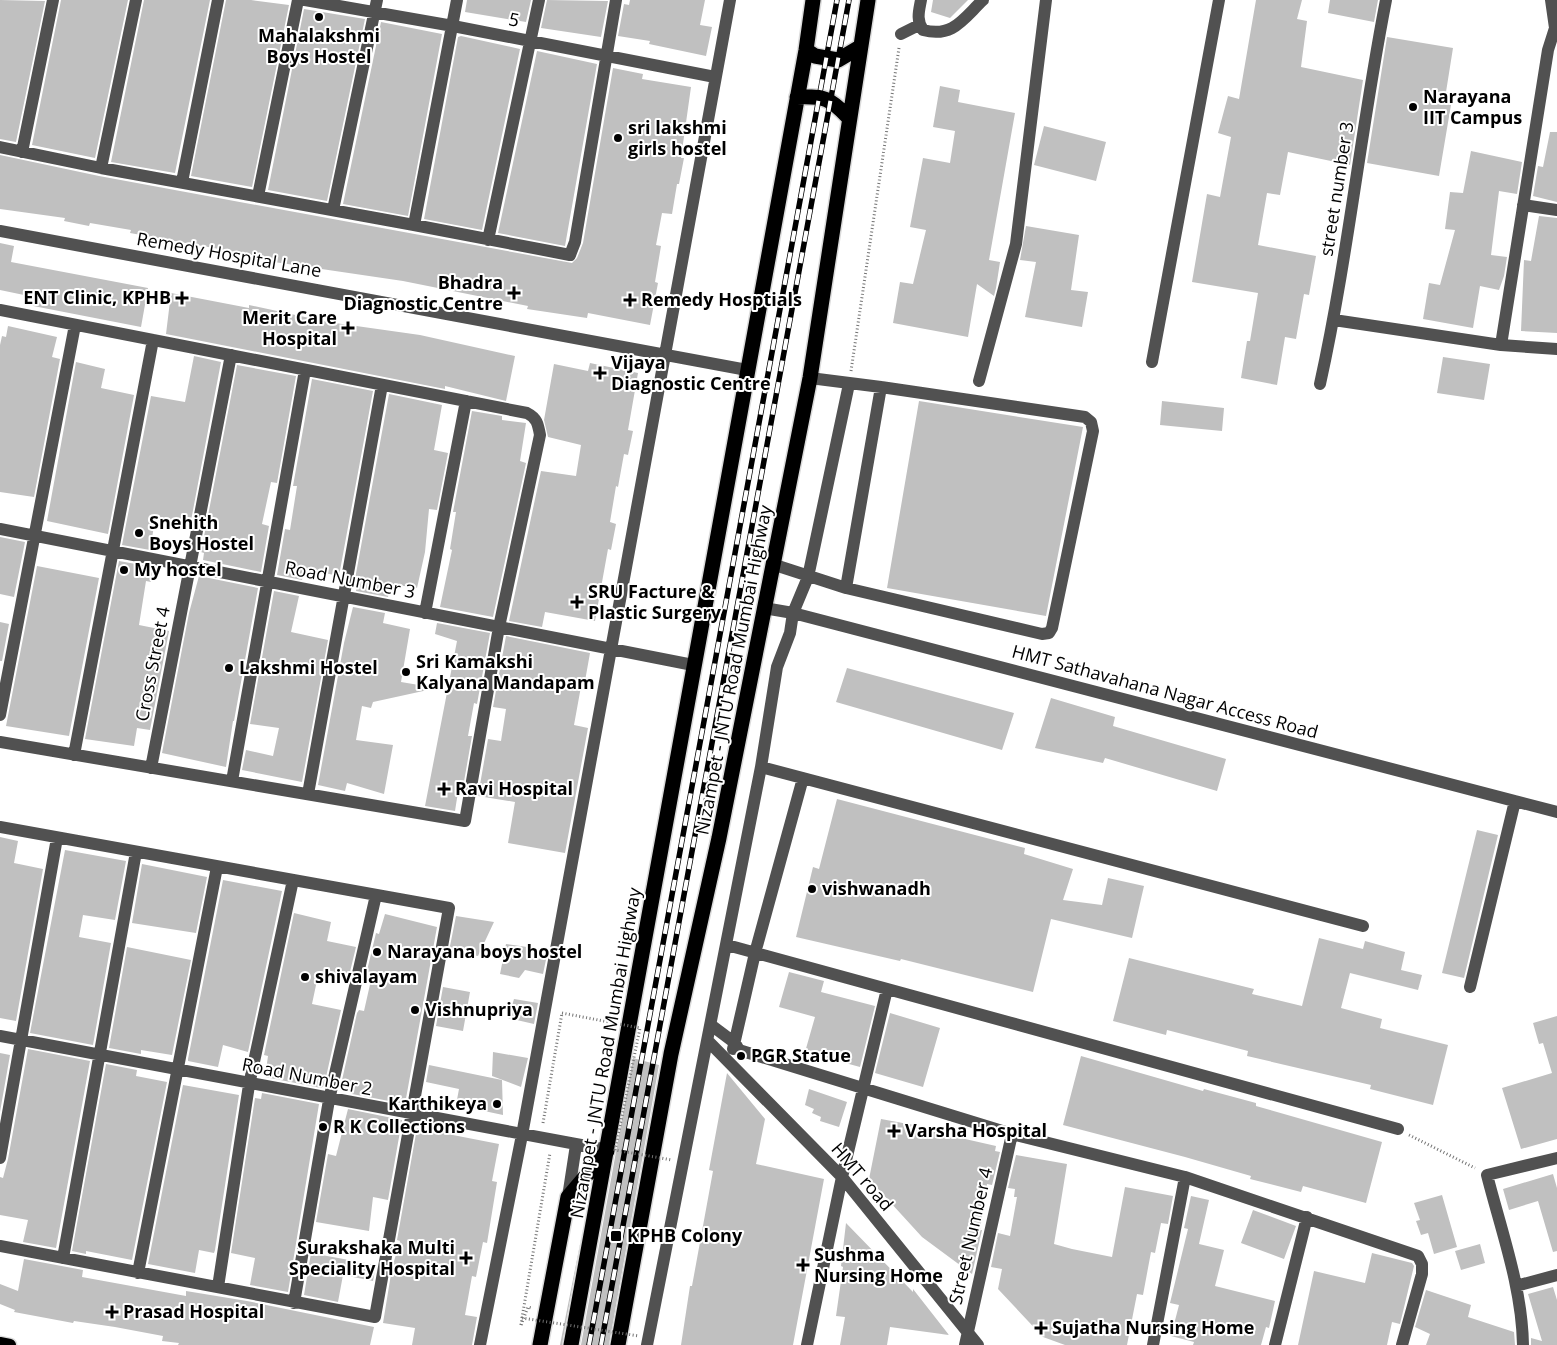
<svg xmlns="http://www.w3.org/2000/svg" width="1557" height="1345" font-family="'Open Sans',sans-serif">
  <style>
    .building { fill: #c0c0c0 }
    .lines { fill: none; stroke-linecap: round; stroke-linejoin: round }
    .major-casing { stroke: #dbdbdb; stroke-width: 15 }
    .highway-casing { stroke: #dbdbdb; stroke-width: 18 }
    .path { stroke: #737373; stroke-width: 3; stroke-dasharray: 1 2.5; stroke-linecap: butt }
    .minor { stroke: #515151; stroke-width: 12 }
    .major { stroke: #000; stroke-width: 12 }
    .highway { stroke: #000; stroke-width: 15 }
    .rail-casing { stroke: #000; stroke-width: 5.5 }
    .rail { stroke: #fff; stroke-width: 4; stroke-dasharray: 11; stroke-linecap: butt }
    .path-bridge { stroke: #737373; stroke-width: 3; stroke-dasharray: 1 2.5; stroke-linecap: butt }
    .poi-dot { fill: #000; stroke: #fff; stroke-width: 2 }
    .labels { text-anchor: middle; stroke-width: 4; stroke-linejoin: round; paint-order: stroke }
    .street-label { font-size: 18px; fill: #000; stroke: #fff }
    .poi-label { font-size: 18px; font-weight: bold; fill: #000; stroke: #fff; text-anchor: start }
  </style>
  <rect width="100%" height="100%" fill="#fff"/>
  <path class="building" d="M0,0L45,1L16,142L0,139Z
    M61,0H128L95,158L32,145Z
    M144,0H210L175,173L111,162Z
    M226,0H251L289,5L252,187L191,176Z
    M467,0H531L526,22L465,12Z
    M547,0L608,1L601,37L541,28Z
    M630,0H705L700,25L712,27L706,56L649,44L650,41L618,36L624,4L629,5Z
    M933,0H968L950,18L931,12Z
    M1256,0H1302L1297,19L1307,21L1301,67L1363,80L1350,165L1288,152L1280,195L1267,193L1258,245L1316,256L1309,295L1304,294L1296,339L1285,337L1277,385L1241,378L1247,341H1250L1258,293L1192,282L1207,194L1220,197L1231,137L1218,133L1228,96L1239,99Z
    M1330,0H1378L1374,22L1328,13Z
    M304,9L365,19L327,201L268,190Z
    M381,22L442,34L408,216L343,204Z
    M461,36L520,49L482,230L424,219L458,37Z
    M1387,37L1453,48L1446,92L1453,93L1439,176L1367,163Z
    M537,51L597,64L565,246L498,233Z
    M613,68L643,74L642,79L691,87L681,158H684L679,184H677L672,214L662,213L656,245L661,246L655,282L658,283L650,325L588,313L587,318L527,309L528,306L403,281L274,262L275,260L247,254L130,233L131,230L90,223L89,226L64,221L65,218L0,209V155L99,176L572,263L577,258L583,243Z
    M940,86L960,90L958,102L1015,113L989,260L1000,262L996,288L994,296L977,284L968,337L893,323L900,282L913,284L926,230L910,227L923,158L950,163L955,131L933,127Z
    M1044,126L1106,142L1096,181L1034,165Z
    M1550,132H1557V202L1533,196L1538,166L1543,167Z
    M1471,151L1522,162L1517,194L1499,191L1491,255L1507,257L1504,276L1499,290L1480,286L1473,328L1423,319L1429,283L1440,285L1455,230L1445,229L1450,192L1463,193Z
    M1539,216L1557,218V333L1521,331L1524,260L1531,261Z
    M1026,226L1079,235L1071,290L1088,292L1082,327L1025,317L1036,262L1020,260Z
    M0,243L14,246L11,262L148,288L141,327L23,304L24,295L0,290Z
    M171,293L249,308V305L328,322L420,335L515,356L506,401L445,386V389L166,334Z
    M8,326L57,337L52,357L60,359L34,497L0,492V345L2,336L6,337Z
    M194,356L221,362L190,526L155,520L150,550L122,545L151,396L185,402Z
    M1443,357L1490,364L1484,400L1437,393Z
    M76,362L105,369L101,388L134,395L108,534L47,521Z
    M590,363L638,373L628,430L633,431L628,455L624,454L618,487L616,486L610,522L616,524L611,550L608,549L595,621L545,612L542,627L509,621L541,471L576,476L581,445L548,437L544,420L554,364L588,371Z
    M237,365L296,376L277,483L271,482L262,524L269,526L261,572L203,560L204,553L201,552Z
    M312,379L373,391L339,576L305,569L302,580L277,575L285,529L290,530L297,486H293Z
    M389,394L442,405L434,450L448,453L437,510L429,509L425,552L417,588L391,584L388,597L356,591L358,580L355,579Z
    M919,401L1083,427L1046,616L887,588Z
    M1162,401L1224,408L1222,431L1160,425Z
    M472,411L502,416V420L526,423L520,461L526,463L493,617L440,607L452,550L450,549L456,512H453Z
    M0,537L25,542L14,597L0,594Z
    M119,561L153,567L151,582L146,581L139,625L169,631L150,730L137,728L134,746L85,739Z
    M37,566L99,578L69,736L6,726Z
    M199,576L258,588L234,721H233L226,767L162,753L189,613Z
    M274,591L299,596L291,632L328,640L302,782L242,770L246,750L273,756L279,728L250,724Z
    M353,607L385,613L383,623L410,629L401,682L437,688L373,702L371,708L362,706L356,740L393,745L384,794L347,783L345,791L318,785L344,643Z
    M0,622L9,624L2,661H0Z
    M437,623L490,633L477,704L474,703L468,736H472L462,793L458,792L455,811L425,806L457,641L435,634Z
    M506,636L590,653L585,681H582L574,725L588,728L565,853L508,843L515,802L478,796L488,739L501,741L506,709L493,707Z
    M847,668L1014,713L1002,750L836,702Z
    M1051,698L1115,717L1113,726L1226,759L1217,791L1105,758L1103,763L1035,748Z
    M837,799L1025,848L1024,854L1073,869L1063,900L1102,905L1108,878L1144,886L1132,938L1051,919L1033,992L901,959L900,961L796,937L813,867L819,869Z
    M1477,830L1498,835L1464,978L1442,973Z
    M0,837L18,841L14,863L43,869L16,1021L0,1018Z
    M65,850L126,861L115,920L83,915L79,937L111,943L93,1045L30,1033Z
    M142,864L207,877L196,933L132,923Z
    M223,880L282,891L248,1052L223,1045L218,1067L188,1061V1059Z
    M294,913L331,922L327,941L356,947L349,976L319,971L312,1004L341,1010L324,1086L321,1088L265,1077L268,1056L264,1055Z
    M385,914L437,927L405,1104L352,1094V1092L340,1089L357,1013L359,1010L364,1011L371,980L365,979L376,933L379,934Z
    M456,916L494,922L478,956L449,951Z
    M1319,938L1363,949L1365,941L1405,952L1401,970L1422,975L1418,990L1350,973L1341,1008L1382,1019L1380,1028L1448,1045L1433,1105L1370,1089L1371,1085L1247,1056L1248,1051L1167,1030L1166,1035L1113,1021L1129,958L1254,989L1252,994L1302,1006Z
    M506,944L548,950L543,974L525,970L519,978L500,974Z
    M127,947L191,960L172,1055L141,1050V1054L109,1048Z
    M789,972L824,981L821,992L875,1006L860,1067L805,1052L815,1017L779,1007Z
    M443,987L470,992L463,1031L436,1026Z
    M514,999L538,1003L534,1024L508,1018Z
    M890,1013L940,1028L923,1087L875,1073Z
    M1557,1016V1139L1521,1149L1502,1088L1552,1073L1543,1043L1539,1044L1533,1023Z
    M28,1049L90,1061L56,1248L23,1242L28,1220L0,1215V1177L3,1178L8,1159Z
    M493,1052L528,1058L521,1087L492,1076Z
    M0,1053L10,1055L0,1112Z
    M1081,1056L1203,1091L1204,1089L1256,1103V1106L1382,1142L1366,1203L1303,1186L1301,1192L1250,1179L1251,1176L1185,1157L1063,1125Z
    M633,1058L659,1065L609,1345H581Z
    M106,1064L137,1070L136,1076L167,1082L132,1260L86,1251V1254L72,1251Z
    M429,1065L502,1080L503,1115L456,1105L459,1089L426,1082Z
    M727,1073L765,1119L756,1164L824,1179L793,1345H681L690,1286H692L713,1171L709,1170Z
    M183,1085L239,1095L215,1250L214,1253L199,1250L195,1273L148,1264Z
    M809,1089L847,1102L839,1127L820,1121L821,1117L812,1113L814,1109L805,1105Z
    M262,1093L319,1104L288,1292L250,1285L255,1258L231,1253L255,1098L261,1099Z
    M348,1109L402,1120L388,1200L373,1197L369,1231L316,1222L328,1154L336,1156Z
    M881,1119L930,1128V1131L996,1146L995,1151L1000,1152L992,1185L987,1184L980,1230H982L972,1274L922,1237L869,1179Z
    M417,1128L499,1144L492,1181L497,1182L487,1243L483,1242L476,1277L472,1276L465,1315L477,1317L472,1345H412L415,1328L383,1323L392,1268L400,1241L397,1240Z
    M1016,1155L1067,1164L1054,1244L1072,1249L1112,1257L1125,1187L1173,1196L1168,1224L1161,1223L1155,1253L1151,1252L1143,1295L1137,1294L1127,1345H1065L1043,1337L998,1289L1002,1269L991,1267L998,1233L1010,1236L1017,1197H1014L1015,1189L1008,1188Z
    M1553,1174L1557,1188V1251L1553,1252L1538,1201L1509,1210L1503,1189Z
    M1442,1195L1457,1247L1434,1254L1428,1233L1421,1235L1416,1221L1420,1220L1414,1203Z
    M1191,1196L1209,1200L1199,1244L1224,1250L1215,1286L1275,1301L1269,1328L1266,1327L1261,1345H1193L1194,1342L1171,1336L1179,1305L1170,1303L1188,1229L1184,1228Z
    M1253,1210L1296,1226L1284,1259L1241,1243Z
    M846,1223L913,1292V1289L949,1335L890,1327L887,1345H840L845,1317L836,1316L843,1267L841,1266Z
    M583,1229L562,1345H560Z
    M1480,1244L1485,1263L1461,1270L1455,1251Z
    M311,1253L376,1265L373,1281L343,1275L338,1302L304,1295Z
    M1372,1253L1412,1263L1414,1266L1400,1324L1392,1322L1387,1345H1298L1314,1271L1365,1283Z
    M24,1259L83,1270L82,1277L186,1296V1291L247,1301L374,1327L370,1345H178L179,1343L162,1341L163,1336L115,1327L74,1321L73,1323L14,1312L15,1310L0,1304V1284L18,1291Z
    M1553,1287L1557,1300V1345H1531V1338L1542,1341L1528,1294Z
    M1426,1290L1471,1305L1468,1317L1514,1332L1515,1345H1426L1430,1334L1415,1327Z"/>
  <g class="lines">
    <g class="major-casing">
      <path id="major" d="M0,1343L10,1345"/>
    </g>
    <g class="highway-casing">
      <path id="highway" d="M806,50L815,56L838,60L860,47
        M797,97C824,96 830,98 848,117
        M540,1345L568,1197L607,1151
        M571,1345L806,50L813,0
        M618,1345L671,1054L719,838L810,378L868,0"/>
    </g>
    <path class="path" d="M851,371L899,48
      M543,1123L562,1013
      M1409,1135L1475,1168
      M522,1318L550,1153
      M521,1325L528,1307L531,1308"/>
    <path class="minor" d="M305,0L453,26L715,77
      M457,0L414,225L570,255L575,242L616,0
      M921,0C919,11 916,20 923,30C953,38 963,19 983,0
      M901,34L919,25
      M0,147L101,168L414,225
      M22,152L53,0
      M101,168L136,0
      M182,182L218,0
      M258,196L298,0
      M1523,205L1557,210
      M333,210L377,0
      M0,231L747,370
      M488,240L539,0
      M0,310L527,413C537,418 538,424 540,435L499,627L465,821L0,742
      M1334,320L1501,345L1557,349
      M1501,345L1548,50L1555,28L1551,0
      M1152,362L1219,0
      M979,381L1016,244L1046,0
      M1320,384C1348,257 1361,127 1386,0
      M0,529L693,665
      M775,565L846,588L881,387L810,378
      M846,588L1042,634L1049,633L1052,628L1093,431L1091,422L1085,417L881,387
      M764,608L793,613L1557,812
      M425,613L466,401
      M0,715L75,325
      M74,755L153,340
      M761,767L1363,926
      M151,768L231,355
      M232,781L305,370
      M308,794L382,385
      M0,827L449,908L375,1317L0,1246
      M727,945L1398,1129
      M1470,987L1515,801
      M711,1025L735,1043L739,1050L1012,1134L1185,1177L1418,1256L1422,1264V1274L1402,1345
      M0,1036L608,1150
      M708,1041L842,1177L978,1345
      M733,1049L755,953L803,778
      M0,1158L57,838
      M568,1197L576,1145
      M63,1258L136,852
      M138,1273L217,867
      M1516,1286L1557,1275
      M218,1287L249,1085L293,880
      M294,1303L329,1100L376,895
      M480,1345L522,1135L730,0
      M647,1345L761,767L777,667L790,633L793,613L808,577L849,384
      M807,1345L842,1177L887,989
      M965,1345L1012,1134
      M1153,1345L1185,1177
      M1275,1345L1307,1217
      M1523,1345C1522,1287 1501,1230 1487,1175L1557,1158"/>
    <use href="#major" class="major"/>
    <use href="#highway" class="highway"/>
    <g class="rail-casing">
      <path id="rail" d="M589,1345L837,0
        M601,1345L849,0"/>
    </g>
    <use href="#rail" class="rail"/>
    <path class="path-bridge" d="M562,1013L640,1028L615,1150L672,1160
      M521,1325L522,1318L639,1336"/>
  </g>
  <g class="poi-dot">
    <circle cx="319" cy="17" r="5"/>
    <circle cx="1413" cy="107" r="5"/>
    <circle cx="618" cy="138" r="5"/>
    <path d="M511.5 285.5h5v5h5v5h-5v5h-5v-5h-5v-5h5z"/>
    <path d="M179.5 290.5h5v5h5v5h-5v5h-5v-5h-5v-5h5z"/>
    <path d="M627.5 292.5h5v5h5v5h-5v5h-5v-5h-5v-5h5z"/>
    <path d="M345.5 320.5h5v5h5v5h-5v5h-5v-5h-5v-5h5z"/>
    <path d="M597.5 365.5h5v5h5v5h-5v5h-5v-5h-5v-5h5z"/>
    <circle cx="139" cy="533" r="5"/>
    <circle cx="124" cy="570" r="5"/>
    <path d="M574.5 594.5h5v5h5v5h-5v5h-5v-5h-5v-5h5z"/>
    <circle cx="229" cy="668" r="5"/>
    <circle cx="406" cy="672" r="5"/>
    <path d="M441.5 781.5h5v5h5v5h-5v5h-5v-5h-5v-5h5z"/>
    <circle cx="812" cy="889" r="5"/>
    <circle cx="377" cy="952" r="5"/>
    <circle cx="305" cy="977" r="5"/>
    <circle cx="415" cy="1010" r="5"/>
    <circle cx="741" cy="1056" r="5"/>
    <circle cx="497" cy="1104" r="5"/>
    <circle cx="323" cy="1127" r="5"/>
    <path d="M891.5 1123.5h5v5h5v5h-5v5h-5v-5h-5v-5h5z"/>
    <rect x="610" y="1230" width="12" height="12" rx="2.5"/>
    <path d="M463.5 1250.5h5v5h5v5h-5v5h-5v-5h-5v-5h5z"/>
    <path d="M800.5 1257.5h5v5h5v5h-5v5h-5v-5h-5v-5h5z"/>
    <path d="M109.5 1304.5h5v5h5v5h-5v5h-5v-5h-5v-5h5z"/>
    <path d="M1038.5 1320.5h5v5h5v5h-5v5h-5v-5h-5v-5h5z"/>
  </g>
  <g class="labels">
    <g class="street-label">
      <text transform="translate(514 20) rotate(11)" y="6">5</text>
      <text transform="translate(1337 189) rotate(-81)" y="6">street number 3</text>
      <text transform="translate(229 255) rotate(10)" y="6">Remedy Hospital Lane</text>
      <text transform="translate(350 580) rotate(11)" y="6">Road Number 3</text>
      <text transform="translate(153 664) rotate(-79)" y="6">Cross Street 4</text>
      <text transform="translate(734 670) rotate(-79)" y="6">Nizampet - JNTU Road Mumbai Highway</text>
      <text transform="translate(1165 692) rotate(15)" y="6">HMT Sathavahana Nagar Access Road</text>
      <text transform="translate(606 1053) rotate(-80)" y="6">Nizampet - JNTU Road Mumbai Highway</text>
      <text transform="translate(307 1077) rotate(11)" y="6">Road Number 2</text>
      <text transform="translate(862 1177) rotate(49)" y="6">HMT road</text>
      <text transform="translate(971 1236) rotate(-77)" y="6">Street Number 4</text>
    </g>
    <g class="poi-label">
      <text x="319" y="42" text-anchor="middle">Mahalakshmi<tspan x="319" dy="21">Boys Hostel</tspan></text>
      <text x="1423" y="103">Narayana<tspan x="1423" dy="21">IIT Campus</tspan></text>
      <text x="628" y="134">sri lakshmi<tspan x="628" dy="21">girls hostel</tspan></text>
      <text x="503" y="289" text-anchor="end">Bhadra<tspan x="503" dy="21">Diagnostic Centre</tspan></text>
      <text x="171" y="304" text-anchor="end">ENT Clinic, KPHB</text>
      <text x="641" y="306">Remedy Hosptials</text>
      <text x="337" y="324" text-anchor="end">Merit Care<tspan x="337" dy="21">Hospital</tspan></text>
      <text x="611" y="369">Vijaya<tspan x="611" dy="21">Diagnostic Centre</tspan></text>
      <text x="149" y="529">Snehith<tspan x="149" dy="21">Boys Hostel</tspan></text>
      <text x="134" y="576">My hostel</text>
      <text x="588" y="598">SRU Facture &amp;<tspan x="588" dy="21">Plastic Surgery</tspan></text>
      <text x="416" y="668">Sri Kamakshi<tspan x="416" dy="21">Kalyana Mandapam</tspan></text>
      <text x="239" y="674">Lakshmi Hostel</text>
      <text x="455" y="795">Ravi Hospital</text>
      <text x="822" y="895">vishwanadh</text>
      <text x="387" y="958">Narayana boys hostel</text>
      <text x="315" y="983">shivalayam</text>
      <text x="425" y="1016">Vishnupriya</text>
      <text x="751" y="1062">PGR Statue</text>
      <text x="487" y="1110" text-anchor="end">Karthikeya</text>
      <text x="333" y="1133">R K Collections</text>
      <text x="905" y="1137">Varsha Hospital</text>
      <text x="627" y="1242">KPHB Colony</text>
      <text x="455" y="1254" text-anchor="end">Surakshaka Multi<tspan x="455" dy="21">Speciality Hospital</tspan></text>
      <text x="814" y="1261">Sushma<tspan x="814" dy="21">Nursing Home</tspan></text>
      <text x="123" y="1318">Prasad Hospital</text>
      <text x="1052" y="1334">Sujatha Nursing Home</text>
    </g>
  </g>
</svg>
